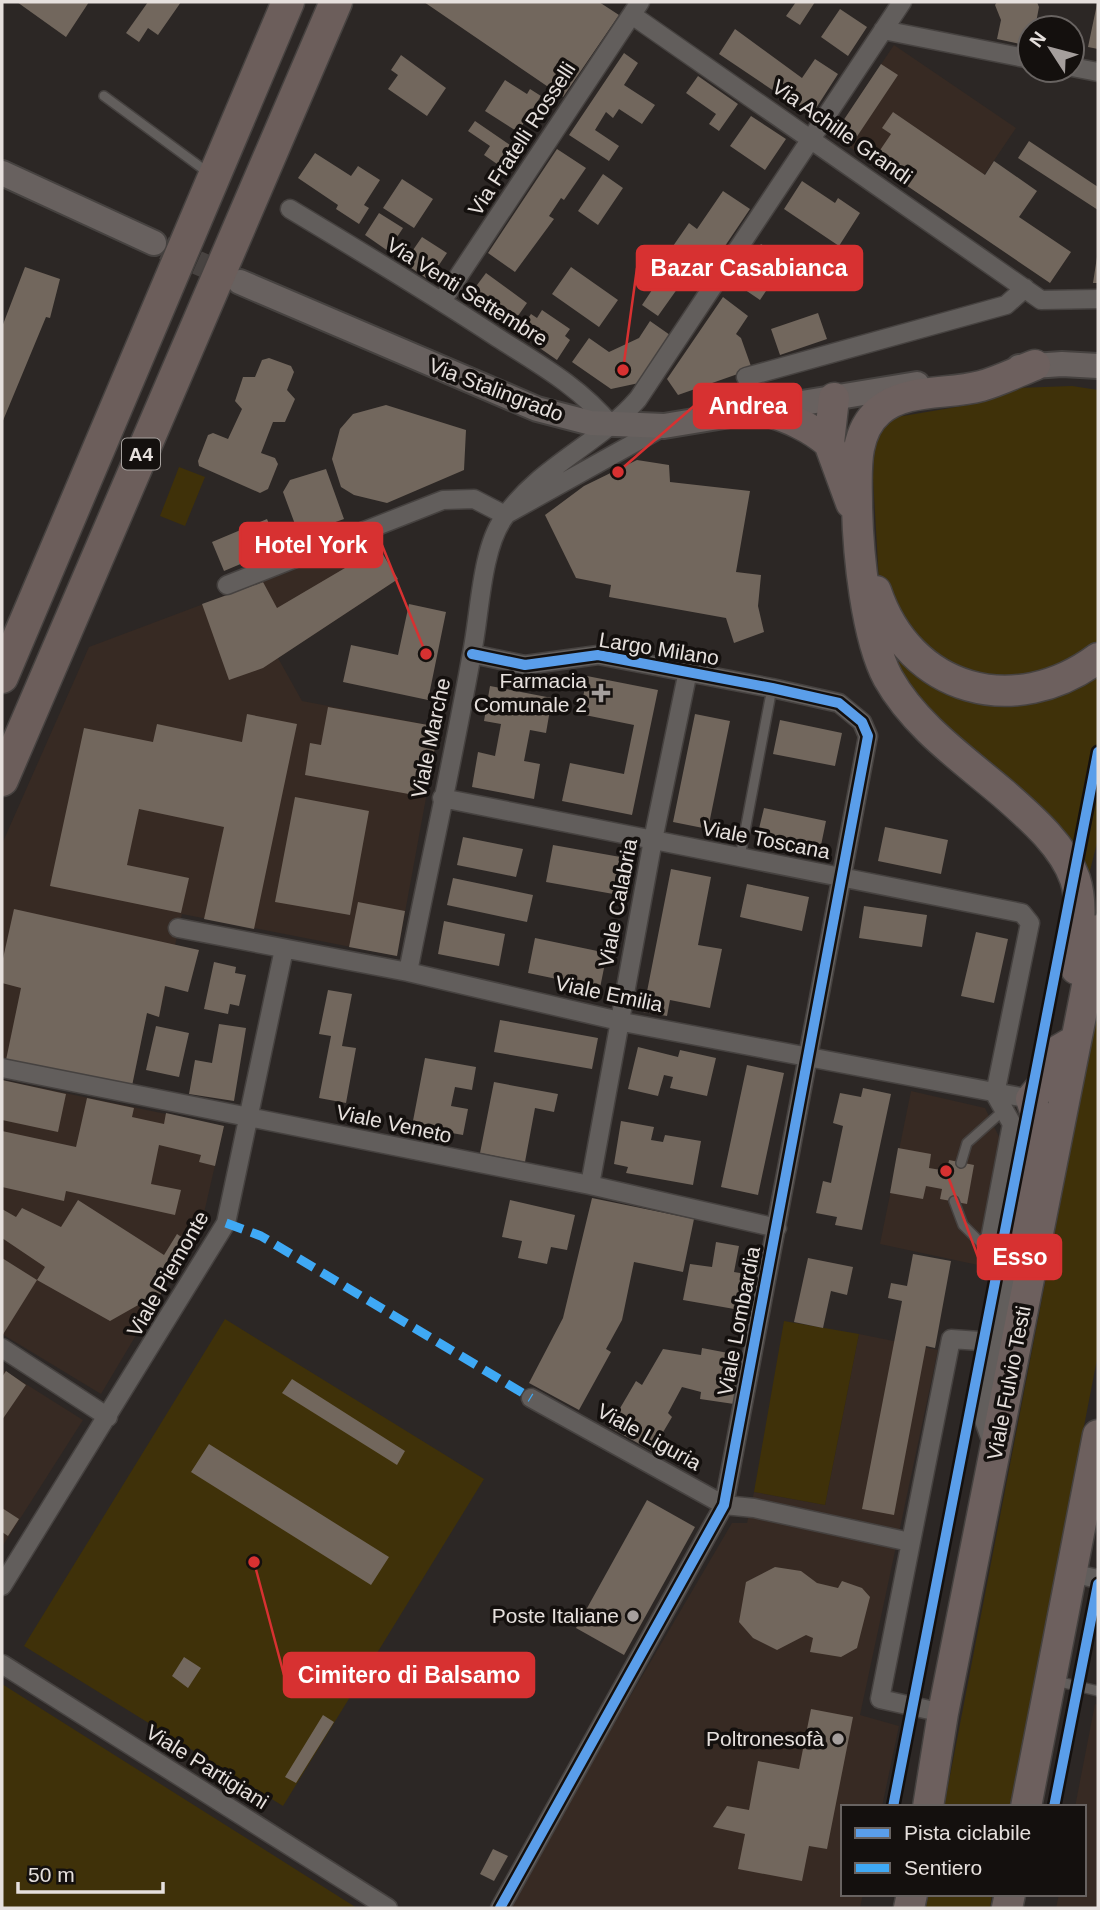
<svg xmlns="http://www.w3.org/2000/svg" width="1100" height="1910" font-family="Arial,sans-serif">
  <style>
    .built { fill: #372a23 }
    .green { fill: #3f3109 }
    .building { fill: #72675d }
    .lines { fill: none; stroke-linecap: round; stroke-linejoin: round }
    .secondary-tunnel { stroke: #484341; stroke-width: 24; stroke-dasharray: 24 12; stroke-linecap: butt }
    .service-casing { stroke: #464240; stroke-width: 12 }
    .minor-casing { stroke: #464240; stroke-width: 21 }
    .secondary-casing { stroke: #464240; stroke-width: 28 }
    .trunk-casing { stroke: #464240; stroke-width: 33 }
    .motorway-casing { stroke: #464240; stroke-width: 35 }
    .service { stroke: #625e5c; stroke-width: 9 }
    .minor { stroke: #625e5c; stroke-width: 18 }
    .secondary { stroke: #68615f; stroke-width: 24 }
    .trunk { stroke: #6d605e; stroke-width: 30 }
    .motorway { stroke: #6c5e5b; stroke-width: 32 }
    .quiet { stroke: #3fa9f5; stroke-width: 9; stroke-dasharray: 18 9; stroke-linecap: butt }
    .cycleway-casing { stroke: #14100e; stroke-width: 15 }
    .cycleway { stroke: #5a9eea; stroke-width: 10 }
    .poi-dot { fill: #a59f9d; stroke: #14100e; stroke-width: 2.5 }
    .labels { text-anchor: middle; stroke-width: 7; stroke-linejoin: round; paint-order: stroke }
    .shield { fill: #14100e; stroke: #a7a29f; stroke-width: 2 }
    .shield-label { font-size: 19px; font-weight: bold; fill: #e6e0dd }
    .street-label { font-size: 21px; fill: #e6e0dd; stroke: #14100e }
    .poi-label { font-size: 21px; fill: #e6e0dd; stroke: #14100e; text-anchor: end }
    .leader { fill: none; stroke: #d73131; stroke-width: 2.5 }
    .callout-dot { fill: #d73131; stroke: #14100e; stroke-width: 2.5 }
    .callout { fill: #d73131; stroke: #d73131; stroke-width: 2.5 }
    .callout-label { font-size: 23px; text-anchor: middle; font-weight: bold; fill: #fff }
  </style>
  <rect width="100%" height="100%" fill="#2c2725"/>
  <path class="built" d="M894,45L1016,128L955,218L833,136Z
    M374,540L398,579L278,658L302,701L439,727L397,956L182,914L159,1017L147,1013L132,1086L2,1059V844L89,647Z
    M2,1080L224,1126L201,1226L101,1394L2,1334Z
    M911,1091L985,1108L1003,1145L978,1265L880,1244Z
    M859,1334L938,1350L860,1715L899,1726L882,1807H843V1894H863L860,1908H506L732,1523H747L754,1492L825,1505Z
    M2,1369L83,1420L2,1547Z
    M1095,1704L1098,1705V1908H1056L1059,1894H1084V1807H1075Z"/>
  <path class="green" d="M1072,386L1098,390V650L1057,673L982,679L923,648L879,581L873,478L875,441L889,422L897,417L974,404L1016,388Z
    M179,467L205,477L185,526L160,516Z
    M903,658L948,689L1098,673V839L1088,878L930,717L895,665Z
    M1098,1008V1354L1010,1807H944Z
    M225,1319L484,1479L283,1806L24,1646Z
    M784,1321L859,1334L825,1505L754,1492Z
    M2,1684L341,1898L357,1908H2Z
    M928,1894H992L990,1908H926Z"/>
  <path class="building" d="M17,2H89L66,37Z
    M148,2H181L158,35L148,28L139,42L126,33Z
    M424,2H599L619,15L563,97Z
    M796,2H815L800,25L786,16Z
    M997,2H1037L1039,7L1035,28H1030V42L1021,40L1020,44L997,39L1001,20L995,5Z
    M1097,4H1098V49L1088,47Z
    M840,9L867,27L848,56L821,37Z
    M735,29L802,78L815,59L838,74L811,116L719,54Z
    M624,53L638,63L624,85L655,105L642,124L619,109L613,118L606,112L595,130L619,146L609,161L569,135Z
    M401,55L446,88L427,116L388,89L398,75L391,70Z
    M881,64L898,75L850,147L833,136Z
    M698,76L738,104L719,131L709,124L716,114L686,93Z
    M505,80L527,94L530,89L541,96L518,132L485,111Z
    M893,112L985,175L994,161L1037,191L1019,217L1071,252L1050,283L872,162L891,134L882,128Z
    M751,116L786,139L765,170L730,146Z
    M475,121L513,147L500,166L484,155L490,146L468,131Z
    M1029,141L1098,187V210L1018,158Z
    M557,149L586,168L564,200L561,198L549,216L554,219L515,272L488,253Z
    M315,153L351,176L358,166L380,180L364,205L369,208L359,224L336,209L338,205L298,178Z
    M603,174L623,188L598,225L578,211Z
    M402,179L433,199L414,228L383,208Z
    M802,181L835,203L838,198L860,213L839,246L784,209Z
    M723,191L750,209L698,286L685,278L658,316L642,305L668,266L662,262L689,223L697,229Z
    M379,213L403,228L388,251L365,235Z
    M422,237L447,253L429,280L404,263Z
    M761,244L799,269L785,290L772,282L760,300L735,283Z
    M1097,257H1098V283H1093Z
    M25,267L60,279L50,318L46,317L2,423V327Z
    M571,267L618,300L599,327L552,294Z
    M486,273L527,303L513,323L471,293Z
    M723,297L748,316L736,334L741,338L752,369L678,395L667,379Z
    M542,310L570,329L565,336L570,340L557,360L518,333L531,314L537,318Z
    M818,313L827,339L780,355L771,329Z
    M650,321L670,335L639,383L611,389L572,362L589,338L609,352L639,338Z
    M269,358L291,366L294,372L287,390L295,399L285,422H273L261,453L275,458L278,464L268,489L260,493L199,466L198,461L208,435L213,433L228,439L242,409L235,401L243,377H255L262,360Z
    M386,405L466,430L464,470L387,503L354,495L341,487L332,459L340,429L353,414Z
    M637,460L669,465L670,482L750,491L736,572L761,575L758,606L764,632L734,643L726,618L609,597L611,585L576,578L545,515L584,486Z
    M326,469L344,519L299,535L283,492L290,480Z
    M267,519L279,548L224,571L212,542Z
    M379,548L398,579L263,668L229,680L202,604L263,582L277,608Z
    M409,604L446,612L428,700L343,682L351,645L398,655Z
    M587,676L658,690L632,815L562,801L570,763L624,774L634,725L580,714Z
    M490,686L552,698L546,733L530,730L524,761L540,764L534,799L472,787L478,752L495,756L501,724L484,721Z
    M328,707L439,727L425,797L305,775L310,743L321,745Z
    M247,714L297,724L254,929L204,919L224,827L139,809L127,865L189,878L181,913L50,886L84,728L153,742L157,724L242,742Z
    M695,714L730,721L708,829L673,822Z
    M780,720L842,733L835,766L773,754Z
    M295,797L369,811L350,915L275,902Z
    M764,808L826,821L819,855L756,841Z
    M885,827L948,840L941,874L878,861Z
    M463,837L523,849L516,877L457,865Z
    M553,845L626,858L619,895L546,882Z
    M671,869L711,877L698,945L722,949L710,1008L670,1000L667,1016L643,1012Z
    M453,878L533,895L527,922L447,905Z
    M747,884L809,897L802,931L740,917Z
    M358,902L405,911L397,956L349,947Z
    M864,906L927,915L922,947L859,938Z
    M14,909L199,950L188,992L165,986L159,1017L147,1013L132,1086L6,1060L21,988L2,983V963Z
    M444,921L505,934L499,966L438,954Z
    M976,932L1008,939L994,1003L961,996Z
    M535,938L607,953L600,988L528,973Z
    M214,962L236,967L235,973L246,975L239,1006L230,1004L228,1014L204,1009Z
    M328,990L352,994L342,1046L356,1048L346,1103L319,1098L331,1036L319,1034Z
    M500,1020L598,1038L592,1069L494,1052Z
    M219,1024L246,1028L234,1101L189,1094L195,1060L212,1063Z
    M156,1026L189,1033L179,1077L146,1070Z
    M638,1047L678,1057L680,1050L716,1058L707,1096L670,1088L673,1077L664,1075L658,1096L628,1089Z
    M425,1058L476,1067L472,1090L455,1087L451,1106L468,1109L463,1135L412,1126Z
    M747,1065L784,1073L758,1195L721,1187Z
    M2,1080L66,1094L58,1132L2,1120Z
    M494,1082L558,1094L554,1112L535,1108L525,1162L480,1153Z
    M863,1088L891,1094L862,1230L835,1225L837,1217L816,1213L823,1181L831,1183L843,1126L833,1123L840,1093L861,1097Z
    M87,1098L134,1108L132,1117L164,1124L166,1113L224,1126L215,1166L199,1162L201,1155L159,1145L151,1184L181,1190L175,1215L66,1191L64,1201L2,1187V1131L76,1147Z
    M621,1121L654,1127L651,1140L663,1142L665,1135L701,1141L693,1185L626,1173L628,1167L614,1164Z
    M898,1148L931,1154L929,1168L947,1171L949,1160L974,1165L967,1204L940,1199L942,1189L926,1186L923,1199L890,1193Z
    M592,1198L694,1219L683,1272L634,1262L622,1320L606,1349L611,1352L579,1410L529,1383L563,1318Z
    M78,1200L164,1255L177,1234L192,1244L150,1311L140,1304L110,1321L37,1280L45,1267L2,1238V1209L16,1217L22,1208L61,1227Z
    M510,1200L575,1215L567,1250L551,1247L547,1264L518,1258L522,1241L502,1237Z
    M716,1242L739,1246L734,1272L746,1274L740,1310L683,1300L690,1264L712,1267Z
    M913,1254L951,1261L935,1348L926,1346L894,1515L862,1509L902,1301L888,1298L891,1283L907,1286Z
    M2,1258L37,1280L2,1336Z
    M808,1258L853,1267L847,1295L831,1291L823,1328L794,1322Z
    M702,1348L744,1356L734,1404L700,1399L701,1392L682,1387L668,1413L672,1417L652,1451L609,1427L636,1381L642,1385L663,1349L701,1355Z
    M6,1371L26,1385L2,1420V1377Z
    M292,1379L405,1451L397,1465L282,1393Z
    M209,1444L389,1557L371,1585L191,1472Z
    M647,1500L695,1527L624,1655L576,1628Z
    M2,1508L19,1519L8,1536L2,1532Z
    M775,1567L801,1571L817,1583L838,1588L842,1581L862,1588L870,1597L857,1648L841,1657L810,1652L813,1638L806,1635L777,1650L753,1638L739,1622L746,1582Z
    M184,1657L201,1668L188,1688L172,1676Z
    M811,1709L853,1717L827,1849L809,1846L802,1881L738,1869L745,1834L713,1827L727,1806L749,1810L758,1761L799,1769Z
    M323,1715L334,1722L296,1783L285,1777Z
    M493,1849L508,1856L494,1881L480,1874Z"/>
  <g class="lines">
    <path class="secondary-tunnel" d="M164,248L237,280"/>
    <g class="service-casing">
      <path id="service" d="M104,96L210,174
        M740,857L772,688
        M961,1163L967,1143L1004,1110
        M954,1201L963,1225L988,1250
        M1056,1681L1098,1691"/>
    </g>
    <g class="minor-casing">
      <path id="minor" d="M632,15L1041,300L1098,299
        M883,30L1030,59
        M1072,67L1098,72
        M290,209C360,251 430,293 498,338C539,364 580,387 611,425
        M442,301L640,2
        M746,377L1006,305L1025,288
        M227,585L443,500L474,499L505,515L663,427
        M472,654L525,665L598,655L772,688L839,703L862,722L868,736L724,1505L500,1908
        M442,798L1022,913L1030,923L995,1094
        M178,928L408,972L628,1023L1031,1099
        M408,972C429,866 453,760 472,653C480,614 481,551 503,519C538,467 598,445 638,399L902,2
        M2,1068L590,1185L777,1228
        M590,1185L653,840L688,671
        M2,1348L108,1417
        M531,1398L724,1505L754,1508L910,1542
        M993,1446L980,1409L1010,1264L1002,1253L988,1250L1012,1124L995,1094
        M1071,1573L1098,1579
        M2,1586L226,1223L284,949
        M2,1664L388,1908
        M943,1713L880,1699L951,1339L994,1342"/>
    </g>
    <g class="secondary-casing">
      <path id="secondary" d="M2,173L154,243
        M240,282L537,409L591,423L664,426L917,384
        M1019,367L1062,364L1098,366"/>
    </g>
    <g class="trunk-casing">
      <path id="trunk" d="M1035,365C1017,372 999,381 981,386C948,395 905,388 879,411C852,434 857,475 857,506C858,553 866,637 888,678C915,726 963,759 1004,794C1030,817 1063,845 1075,879C1084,906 1077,941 1076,969
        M834,398L829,443L851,503
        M764,410C789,418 809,426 829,443
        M876,591C910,692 1015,720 1098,658
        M1036,1241L1020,1218L1038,1120L1031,1099L1042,1086L1052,1054L1076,1040
        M928,1807L943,1713L1098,930
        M1026,1807L1098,1435
        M909,1908L912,1894
        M1007,1908L1010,1894"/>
    </g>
    <g class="motorway-casing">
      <path id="motorway" d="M2,677L288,2
        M2,780L336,2"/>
    </g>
    <use href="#service" class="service"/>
    <use href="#minor" class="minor"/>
    <use href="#secondary" class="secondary"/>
    <use href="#trunk" class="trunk"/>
    <use href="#motorway" class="motorway"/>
    <path class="quiet" d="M226,1223L261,1236L531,1398"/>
    <g class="cycleway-casing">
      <path id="cycleway" d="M472,654L525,665L598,655L772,688L839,703L862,722L868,736L724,1505L500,1908
        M893,1807L1098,752
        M1054,1807L1098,1584"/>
    </g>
    <use href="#cycleway" class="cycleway"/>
  </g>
  <g class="poi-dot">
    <path d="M597.5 682.5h7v7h7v7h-7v7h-7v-7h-7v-7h7z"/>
    <circle cx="633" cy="1616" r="7"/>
    <circle cx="838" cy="1739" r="7"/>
  </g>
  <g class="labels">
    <rect class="shield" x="122" y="438.5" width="38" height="31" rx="5"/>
    <g class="shield-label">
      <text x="141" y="461">A4</text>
    </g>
    <g class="street-label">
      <text transform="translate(842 132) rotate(35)" y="7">Via Achille Grandi</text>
      <text transform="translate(522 139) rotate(-57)" y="7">Via Fratelli Rosselli</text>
      <text transform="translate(467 292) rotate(32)" y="7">Via Venti Settembre</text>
      <text transform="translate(496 390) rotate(21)" y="7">Via Stalingrado</text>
      <text transform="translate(659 649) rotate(9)" y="7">Largo Milano</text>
      <text transform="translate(431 738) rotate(-78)" y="7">Viale Marche</text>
      <text transform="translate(766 840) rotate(11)" y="7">Viale Toscana</text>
      <text transform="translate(618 903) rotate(-79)" y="7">Viale Calabria</text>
      <text transform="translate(609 994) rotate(12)" y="7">Viale Emilia</text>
      <text transform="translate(394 1124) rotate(12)" y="7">Viale Veneto</text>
      <text transform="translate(168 1274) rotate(-60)" y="7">Viale Piemonte</text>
      <text transform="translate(739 1321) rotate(-79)" y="7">Viale Lombardia</text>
      <text transform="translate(1009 1383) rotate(-79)" y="7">Viale Fulvio Testi</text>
      <text transform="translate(649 1437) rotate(29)" y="7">Viale Liguria</text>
      <text transform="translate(207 1767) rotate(32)" y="7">Viale Partigiani</text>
    </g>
    <g class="poi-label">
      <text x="587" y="688">Farmacia<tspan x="587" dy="24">Comunale 2</tspan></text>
      <text x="619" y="1623">Poste Italiane</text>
      <text x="824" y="1746">Poltronesofà</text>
    </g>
  </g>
  <path class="leader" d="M623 370L637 268M618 472L694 406M426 654L382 545M946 1171L978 1257M254 1562L284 1675"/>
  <g class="callout-dot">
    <circle cx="623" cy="370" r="7"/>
    <circle cx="618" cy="472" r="7"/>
    <circle cx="426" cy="654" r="7"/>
    <circle cx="946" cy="1171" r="7"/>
    <circle cx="254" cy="1562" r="7"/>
  </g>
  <g class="callout">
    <rect x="637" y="246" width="225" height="44" rx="7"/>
    <rect x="694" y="384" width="107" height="44" rx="7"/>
    <rect x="240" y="523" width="142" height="44" rx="7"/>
    <rect x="978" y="1235" width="83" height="44" rx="7"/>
    <rect x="284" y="1653" width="250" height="44" rx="7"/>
  </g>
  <g class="callout-label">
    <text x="749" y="276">Bazar Casabianca</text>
    <text x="748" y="414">Andrea</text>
    <text x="311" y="553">Hotel York</text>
    <text x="1020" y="1265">Esso</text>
    <text x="409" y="1683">Cimitero di Balsamo</text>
  </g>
  <rect width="1100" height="1910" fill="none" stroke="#e6e0dd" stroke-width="7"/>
  <rect x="841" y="1805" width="245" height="91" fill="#14100e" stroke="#686361" stroke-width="2"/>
  <rect x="855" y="1828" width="35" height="10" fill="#5a9eea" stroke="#686361" stroke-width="2"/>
  <text x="904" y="1840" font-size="21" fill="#e6e0dd">Pista ciclabile</text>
  <rect x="855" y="1863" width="35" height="10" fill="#3fa9f5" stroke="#686361" stroke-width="2"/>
  <text x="904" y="1875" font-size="21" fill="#e6e0dd">Sentiero</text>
  <g transform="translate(1051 49) rotate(306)"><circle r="33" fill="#14100e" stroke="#686361" stroke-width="2"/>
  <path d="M0-5L12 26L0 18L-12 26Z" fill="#a59f9d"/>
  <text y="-10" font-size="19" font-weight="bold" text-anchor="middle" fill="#e6e0dd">N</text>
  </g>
  <path d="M18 1882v10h145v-10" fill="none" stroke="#e6e0dd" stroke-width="3.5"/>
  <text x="28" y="1882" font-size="21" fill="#e6e0dd" stroke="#14100e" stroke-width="5" paint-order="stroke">50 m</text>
</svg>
